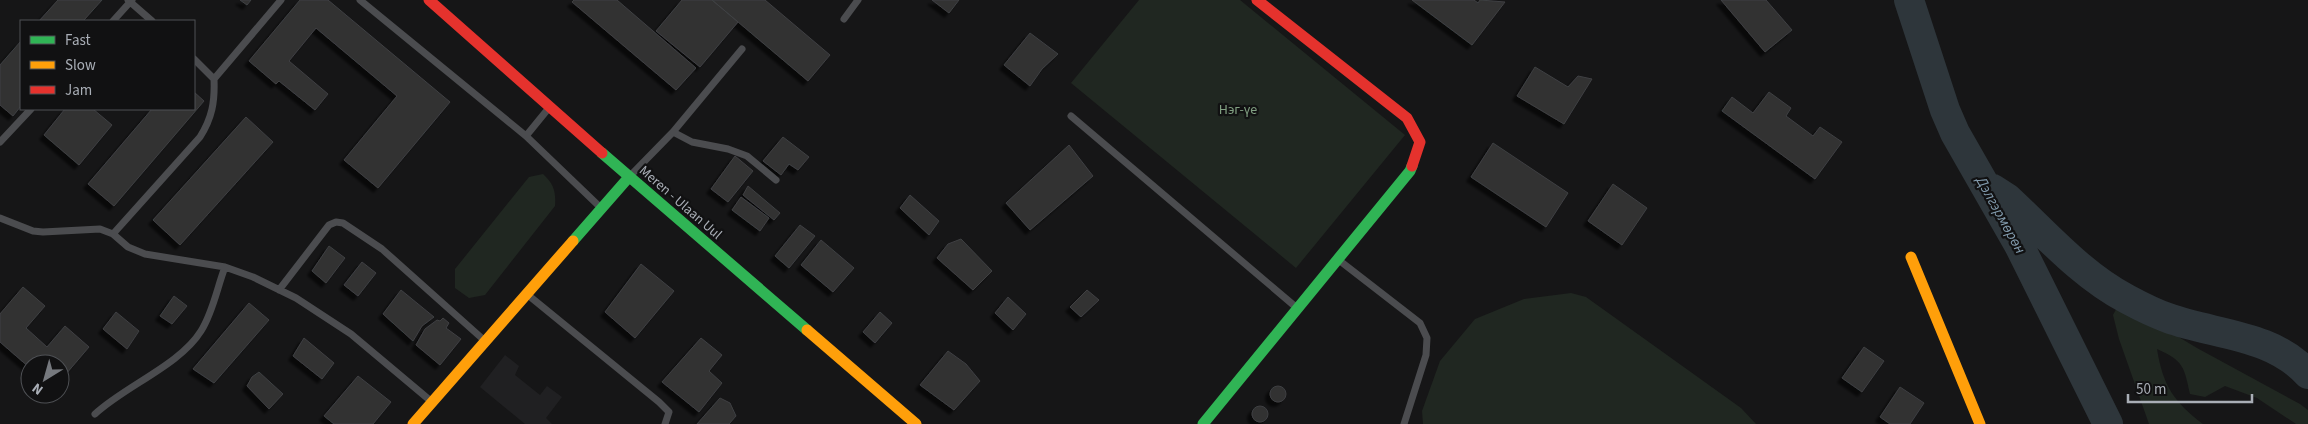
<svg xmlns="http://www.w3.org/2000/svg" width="2308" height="424" font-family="'Source Sans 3',sans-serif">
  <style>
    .built { fill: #202022 }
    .green { fill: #202721 }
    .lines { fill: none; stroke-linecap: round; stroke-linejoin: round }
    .river { stroke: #2e363b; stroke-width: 30 }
    .building { fill: #313132; stroke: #3f4043; filter: url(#shadow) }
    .lane { stroke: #4b4c4f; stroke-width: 7 }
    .fast { stroke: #30b455; stroke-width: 11 }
    .slow { stroke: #ff9f0a; stroke-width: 11 }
    .jam { stroke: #e5322d; stroke-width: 11 }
    .labels { text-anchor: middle; stroke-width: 4.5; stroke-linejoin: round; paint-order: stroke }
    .park-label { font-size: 14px; fill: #81a082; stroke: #111112 }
    .street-label { font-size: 14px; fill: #a9aeb6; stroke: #111112 }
    .water-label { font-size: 15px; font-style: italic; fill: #839cae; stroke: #111112 }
  </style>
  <defs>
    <filter id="shadow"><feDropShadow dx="-4.5" dy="4.5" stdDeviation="1" flood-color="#0009"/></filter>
  </defs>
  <rect width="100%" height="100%" fill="#161617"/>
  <path class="built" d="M505,355L519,366L515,375L540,395L547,386L562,397L546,418L552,424H525L480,387Z"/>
  <path class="green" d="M1139,0H1240L1405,135L1296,268L1071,83Z
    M543,174C554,184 556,192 555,206L485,295L469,298L455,288V269L529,177Z
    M1571,293L1586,297L1741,408L1756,424H1423L1422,411L1440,361L1475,319L1524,299Z
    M2120,302L2197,348L2300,404L2308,410V424H2296L2257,398L2225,386L2205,397L2190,394C2184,367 2184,361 2157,349C2163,386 2174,402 2203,424H2149L2119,339L2113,315Z"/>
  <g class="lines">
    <path class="river" d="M1909,0L1945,110L1955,133L2019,245L2108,424
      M1993,189L2007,198C2045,233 2081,275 2127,299C2140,306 2154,313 2168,318C2215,335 2272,334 2308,374"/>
  </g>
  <path class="building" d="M58,0H102L84,20L85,21H39Z
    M240,0H251L247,5Z
    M300,0H328L450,102L378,188L344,160L397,96L316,28L289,61L328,94L315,110L279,81L276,84L249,61Z
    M574,0H617L696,68L676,90L572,2Z
    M682,0H712L738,22L700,67L656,31Z
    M712,0H765L830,55L808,81Z
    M932,0H959L949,13Z
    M1412,0H1474L1478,3L1480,0L1505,2L1472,45Z
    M1721,0H1766L1792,30L1765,52Z
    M1030,33L1058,54L1042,69L1030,86L1004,65Z
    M21,41V106L13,116L0,105V65Z
    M1535,67L1568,87L1578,76L1592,79L1564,124L1517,96Z
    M194,92L204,101L114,206L88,184L152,109H194Z
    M1769,92L1791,108L1786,116L1813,136L1820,127L1842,142L1815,179L1722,111L1732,97L1753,113Z
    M65,109H93L112,125L79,165L44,135Z
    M246,117L273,142L180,245L153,220Z
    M783,137L809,157L798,170L789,164L781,175L763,161Z
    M1493,143L1568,193L1546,227L1471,177Z
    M1069,145L1093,176L1030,230L1006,203Z
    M735,156L753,171L728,202L711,189Z
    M1613,184L1647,208L1622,245L1588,221Z
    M748,186L780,213L774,220L743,195Z
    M910,195L939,221L929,235L900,208Z
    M741,197L769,218L760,231L732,210Z
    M800,225L815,236L789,268L775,256Z
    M961,239L992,271L973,290L937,258L948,244Z
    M821,240L854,268L833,292L801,265Z
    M329,246L345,258L326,283L312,271Z
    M362,262L376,273L358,296L344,285Z
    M641,264L674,291L635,338L605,312Z
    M23,287L45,306L26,328L47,347L65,326L89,347L60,381V364H30V368L0,342V314Z
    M401,290L434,317L422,326L413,341L383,314Z
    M1087,290L1099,300L1081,317L1070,307Z
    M174,296L187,306L172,324L160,316Z
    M1008,297L1026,314L1013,330L995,313Z
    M249,303L269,320L214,383L193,369Z
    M116,312L139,331L127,349L103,329Z
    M880,312L892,323L875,343L863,332Z
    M443,318L449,323L446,328L461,339L440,365L416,345L425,329L437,320L440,321Z
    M304,338L334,363L322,379L293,356Z
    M701,338L722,355L709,371L722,383L699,412L662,382Z
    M1864,347L1884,361L1862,392L1842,378Z
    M948,351L966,364L980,381L954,410L920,385Z
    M259,372L283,394L269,409L247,386L252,377Z
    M358,376L391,402L373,424H334L324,416Z
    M1270 394a8 8 0 1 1 16 0a8 8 0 1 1-16 0Z
    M1900,387L1924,403L1910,424H1890L1880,417Z
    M720,398L730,403L736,416L729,424H697Z
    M1252 414a8 8 0 1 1 16 0a8 8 0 1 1-16 0Z"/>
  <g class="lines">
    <path class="lane" d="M128,0L152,21
      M360,0L526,136L548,109
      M844,19L858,0
      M113,21L132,0
      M214,79L281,0
      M1071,116L1297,308
      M673,132L742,49
      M526,136L600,207
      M0,142L31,109
      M631,175L673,132L692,142L728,149L747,156L776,180
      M0,218L33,231L43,232L100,229L113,234L128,247L145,254L225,267L253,277L296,298L351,334L432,402
      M113,234L200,137C212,118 215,102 214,79L194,59
      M1340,261L1420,323L1427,338L1426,355L1404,424
      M279,290L329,225L336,222L343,223L382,249L485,341
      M528,295L659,402L669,412L665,424
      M95,414C125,386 180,365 201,331C213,312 217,288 225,267"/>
    <path class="fast" d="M602,153L807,330
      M573,241L629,177
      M1203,424L1410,171L1412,166"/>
    <path class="slow" d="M1911,257L1980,424
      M807,330L916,424
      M413,424L573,241"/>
    <path class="jam" d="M429,0L602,153
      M1257,0L1407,118L1420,142L1412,166"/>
  </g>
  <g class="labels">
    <g class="park-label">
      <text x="1238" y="114">Нэг-үе</text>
    </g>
    <g class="street-label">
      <text transform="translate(681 202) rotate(41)" y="5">Meren - Ulaan Uul</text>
    </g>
    <g class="water-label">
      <text transform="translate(2001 215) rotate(61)" y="5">Дэлгэрмөрөн</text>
    </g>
  </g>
  <rect x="20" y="20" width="175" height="90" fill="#111112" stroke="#4e5054"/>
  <rect x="30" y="36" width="25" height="8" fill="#30b455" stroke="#4e5054"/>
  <text x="65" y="45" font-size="15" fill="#a9aeb6">Fast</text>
  <rect x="30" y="61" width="25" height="8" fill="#ff9f0a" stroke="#4e5054"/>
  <text x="65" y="70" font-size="15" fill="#a9aeb6">Slow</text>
  <rect x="30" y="86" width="25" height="8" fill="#e5322d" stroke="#4e5054"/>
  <text x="65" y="95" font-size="15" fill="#a9aeb6">Jam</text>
  <g transform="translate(45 379) rotate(217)"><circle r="24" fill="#111112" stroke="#4e5054"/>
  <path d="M0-4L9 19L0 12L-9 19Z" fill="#76797e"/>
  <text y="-8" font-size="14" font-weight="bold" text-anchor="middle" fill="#a9aeb6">N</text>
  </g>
  <path d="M2128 394v8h124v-8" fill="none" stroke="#a9aeb6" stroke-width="2.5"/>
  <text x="2136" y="394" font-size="15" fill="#a9aeb6" stroke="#111112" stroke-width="4" paint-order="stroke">50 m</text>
</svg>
